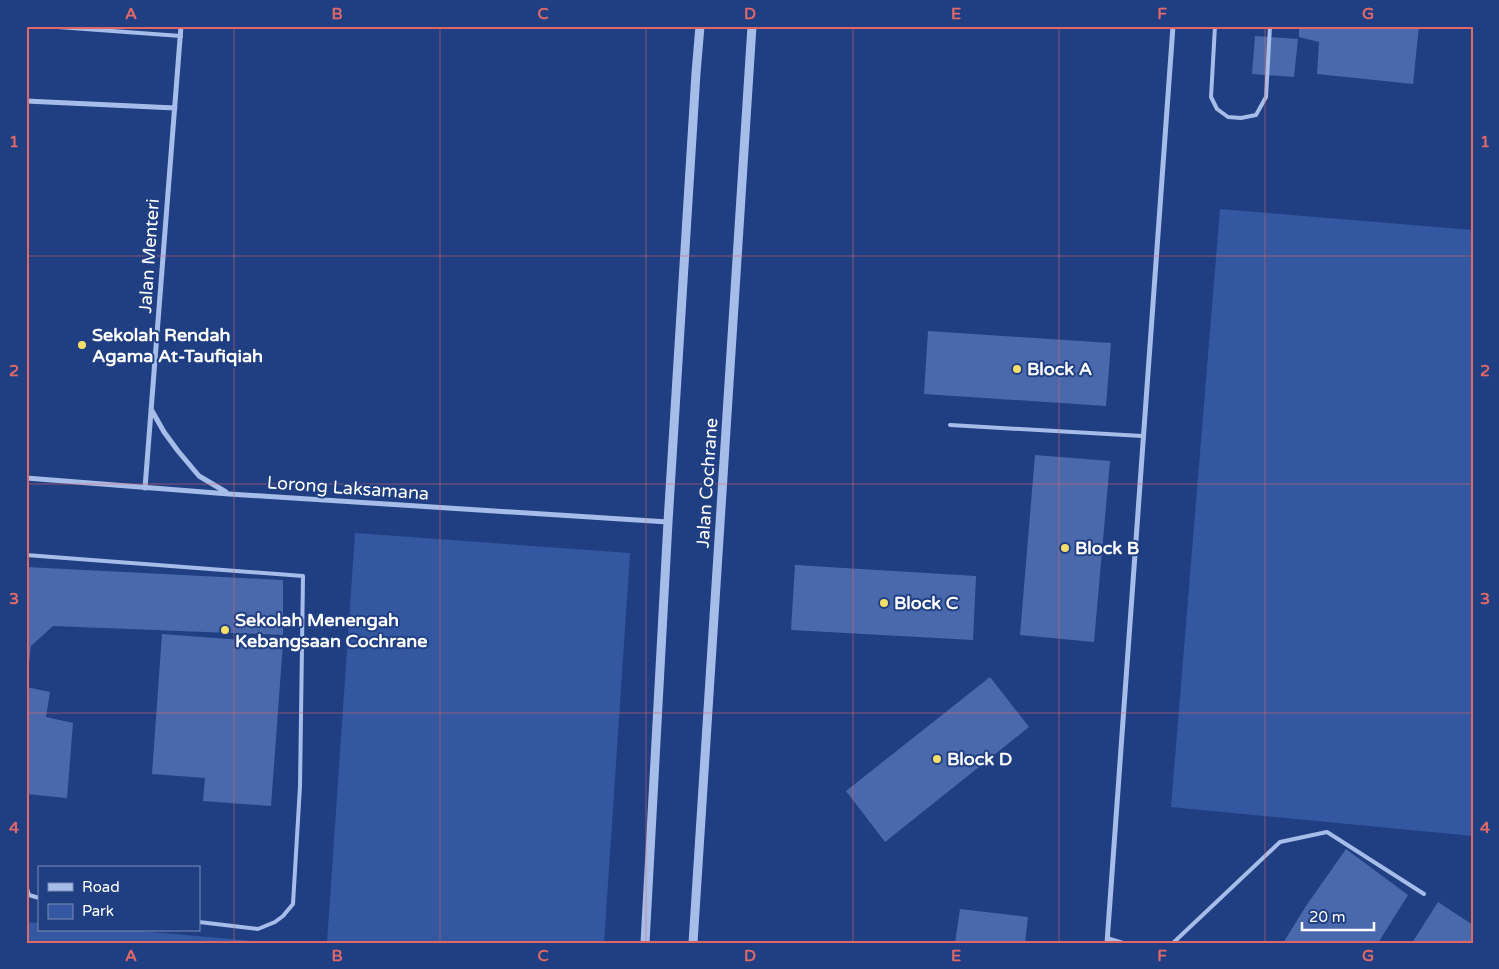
<svg xmlns="http://www.w3.org/2000/svg" width="1499" height="969" font-family="'Varela Round',sans-serif">
  <style>
    .green { fill: #3457a1 }
    .building { fill: #4969ac }
    .lines { fill: none; stroke-linecap: round; stroke-linejoin: round }
    .service { stroke: #a7bde9; stroke-width: 4 }
    .minor { stroke: #a7bde9; stroke-width: 5 }
    .tertiary { stroke: #a7bde9; stroke-width: 9 }
    .grid { fill: none; stroke: #e26868; stroke-width: 1; stroke-opacity: 0.55 }
    .poi-dot { fill: #f6df68; stroke: #203f83; stroke-width: 2 }
    .labels { text-anchor: middle; stroke-width: 4; stroke-linejoin: round; paint-order: stroke }
    .street-label { font-size: 18px; fill: #fff; stroke: #203f83 }
    .poi-label { font-size: 18px; font-weight: bold; fill: #fff; stroke: #203f83; text-anchor: start }
    .neatline { fill: none; stroke: #e26868; stroke-width: 2 }
    .grid-label { font-size: 16px; text-anchor: middle; font-weight: bold; fill: #e26868 }
  </style>
  <rect width="100%" height="100%" fill="#203f83"/>
  <path class="green" d="M1220,209L1473,230V836L1171,807Z
    M355,533L630,553L604,943H327Z
    M26,922L39,923V930H129L277,943H26Z"/>
  <path class="building" d="M1299,26H1419L1413,84L1317,74L1319,42L1299,37Z
    M1255,36L1298,39L1294,77L1252,74Z
    M928,331L1111,343L1106,406L924,394Z
    M1035,455L1110,461L1094,642L1020,635Z
    M795,565L976,576L973,640L791,630Z
    M26,567L283,580V635L53,626L31,646L28,674H26Z
    M162,634L283,643L271,806L203,801L205,778L152,774Z
    M990,677L1029,727L885,842L846,791Z
    M26,687L50,692L46,717L73,723L67,798L26,794Z
    M1346,849L1408,895L1378,943H1283L1306,906Z
    M1438,902L1473,925V943H1412Z
    M960,909L1028,917L1025,943H955Z"/>
  <g class="lines">
    <path class="service" d="M44,26L181,36
      M1215,26L1211,97L1217,109L1228,117L1241,118L1256,115L1266,97L1270,26
      M950,425L1142,436
      M26,555L303,576L300,786L293,904L283,916L275,922L258,929L199,922
      M26,885L29,895L39,898
      M1107,938L1123,943
      M1173,943L1280,842L1327,832L1424,894"/>
    <path class="minor" d="M26,101L175,108
      M151,409L164,432L178,451L199,476L226,492
      M26,478L229,494L668,522
      M145,488L181,26
      M1107,943L1173,26"/>
    <path class="tertiary" d="M645,943L668,522L696,73L700,26
      M693,943L752,26"/>
  </g>
  <path class="grid" d="M234,26V943M440,26V943M646,26V943M853,26V943M1059,26V943M1265,26V943M26,256H1473M26,484H1473M26,713H1473"/>
  <g class="poi-dot">
    <circle cx="82" cy="345" r="5"/>
    <circle cx="1017" cy="369" r="5"/>
    <circle cx="1065" cy="548" r="5"/>
    <circle cx="884" cy="603" r="5"/>
    <circle cx="225" cy="630" r="5"/>
    <circle cx="937" cy="759" r="5"/>
  </g>
  <g class="labels">
    <g class="street-label">
      <text transform="translate(149 256) rotate(-86)" y="6">Jalan Menteri</text>
      <text transform="translate(707 483) rotate(-86)" y="6">Jalan Cochrane</text>
      <text transform="translate(348 488) rotate(4)" y="6">Lorong Laksamana</text>
    </g>
    <g class="poi-label">
      <text x="92" y="341">Sekolah Rendah<tspan x="92" dy="21">Agama At-Taufiqiah</tspan></text>
      <text x="1027" y="375">Block A</text>
      <text x="1075" y="554">Block B</text>
      <text x="894" y="609">Block C</text>
      <text x="235" y="626">Sekolah Menengah<tspan x="235" dy="21">Kebangsaan Cochrane</tspan></text>
      <text x="947" y="765">Block D</text>
    </g>
  </g>
  <rect width="1499" height="969" fill="none" stroke="#203f83" stroke-width="55"/>
  <rect x="38" y="866" width="162" height="65" fill="#203f83" stroke="#798cb5"/>
  <rect x="48" y="883" width="25" height="8" fill="#a7bde9" stroke="#798cb5"/>
  <text x="82" y="892" font-size="15" fill="#ffffff">Road</text>
  <rect x="48" y="904" width="25" height="15" fill="#3457a1" stroke="#798cb5"/>
  <text x="82" y="916" font-size="15" fill="#ffffff">Park</text>
  <path d="M1302 922v8h72v-8" fill="none" stroke="#ffffff" stroke-width="2.5"/>
  <text x="1309" y="922" font-size="15" fill="#ffffff" stroke="#203f83" stroke-width="4" paint-order="stroke">20 m</text>
  <rect x="28" y="28" width="1444" height="914" class="neatline"/>
  <g class="grid-label">
    <text x="131" y="19">A</text>
    <text x="337" y="19">B</text>
    <text x="543" y="19">C</text>
    <text x="750" y="19">D</text>
    <text x="956" y="19">E</text>
    <text x="1162" y="19">F</text>
    <text x="1368" y="19">G</text>
    <text x="14" y="147">1</text>
    <text x="1485" y="147">1</text>
    <text x="14" y="376">2</text>
    <text x="1485" y="376">2</text>
    <text x="14" y="604">3</text>
    <text x="1485" y="604">3</text>
    <text x="14" y="833">4</text>
    <text x="1485" y="833">4</text>
    <text x="131" y="961">A</text>
    <text x="337" y="961">B</text>
    <text x="543" y="961">C</text>
    <text x="750" y="961">D</text>
    <text x="956" y="961">E</text>
    <text x="1162" y="961">F</text>
    <text x="1368" y="961">G</text>
  </g>
</svg>
